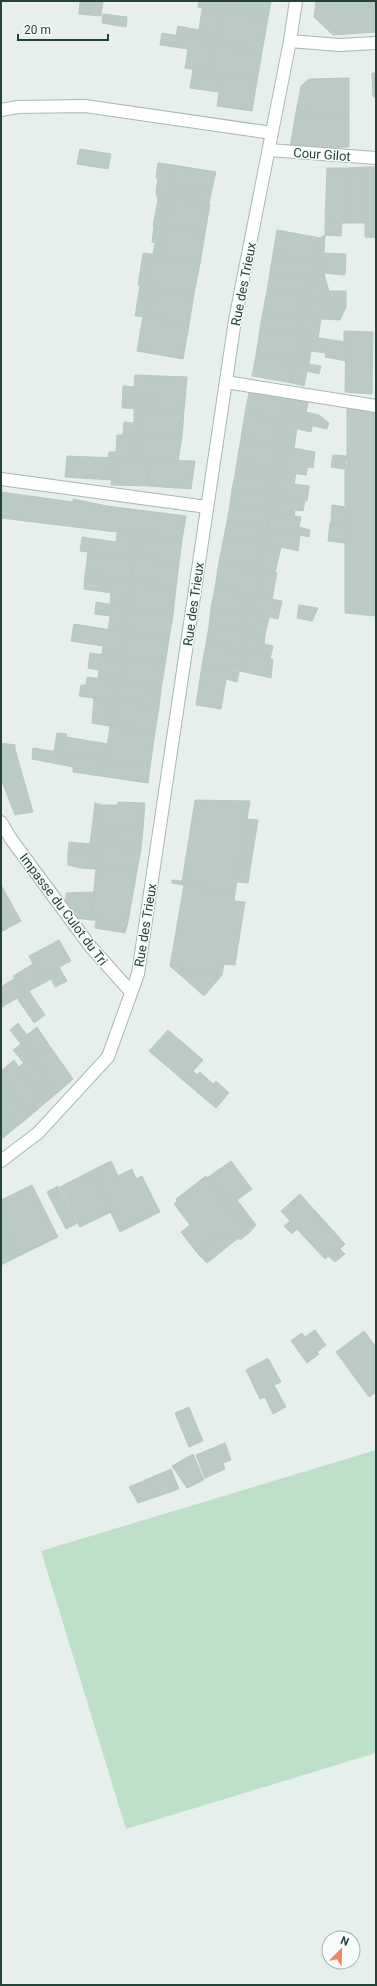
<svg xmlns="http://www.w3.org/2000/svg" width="377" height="1986" font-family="Roboto,sans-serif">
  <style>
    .green { fill: #bfe0c8 }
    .building { fill: #bbcac4; stroke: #b8c9c2 }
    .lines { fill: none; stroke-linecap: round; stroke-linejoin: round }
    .service-casing { stroke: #a8b8b2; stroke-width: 14 }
    .minor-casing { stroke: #a8b8b2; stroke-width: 14 }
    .service { stroke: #fff; stroke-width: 12 }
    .minor { stroke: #fff; stroke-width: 12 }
    .labels { text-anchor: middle; stroke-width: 3; stroke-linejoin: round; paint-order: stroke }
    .street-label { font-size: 13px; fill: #24423a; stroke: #f7fbf9 }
  </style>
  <rect width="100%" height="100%" fill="#e6efeb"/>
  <path class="green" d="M376,1450V1753L126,1829L41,1551Z"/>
  <path class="building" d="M80,1H90L89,15L79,14Z
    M90,1H103L101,16L89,15Z
    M199,1H210L209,10L198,7Z
    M210,1H222L221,12L209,10Z
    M222,1H271L268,18L221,10Z
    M316,1H376V32L333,35L314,17Z
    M202,9L221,12L215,42L176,35L178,26L199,30Z
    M221,10L268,18L262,52L215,43Z
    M103,14L127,17L126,27L102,23Z
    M162,33L215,42L210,72L185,68L188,49L160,45Z
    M215,43L262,52L257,81L210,72Z
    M193,69L222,74L219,92L190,88Z
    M372,73H376V97H373Z
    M222,74L257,81L252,111L217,106Z
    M349,78V114L296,112L301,86L309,79Z
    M296,112L349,114V147L290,148Z
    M80,149L111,154L108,169L77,164Z
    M158,163L173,165L169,196L156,193L158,178H156Z
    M173,165L216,172L212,189L170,184Z
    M366,167H376V205H365Z
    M366,167L365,223H345L347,168Z
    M327,168H347L345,223H325Z
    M170,184L212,189L209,203L170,197V202L158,200L156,193L169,196Z
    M170,197L210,204L205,233L165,226Z
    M158,200L170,202L165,227L153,225Z
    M365,205H376V238L365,237Z
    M325,223H342L341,236L325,235Z
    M154,225L165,227L160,256L153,255L155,243L152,242Z
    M165,226L205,233L200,264L160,256Z
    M277,230L320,238L316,263L273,254Z
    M325,235L324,253L346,254L345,275L324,273V264L316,263L320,238Z
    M143,253L152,254L147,287L138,285Z
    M152,254L200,264L194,294L147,287Z
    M273,254L313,262L316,282L270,272Z
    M313,262L324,264V273L326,281L316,282Z
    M270,272L310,280L307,297L267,291Z
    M310,281H326L329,291H346V307L307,297Z
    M140,286L153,288L148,317L135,316Z
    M153,288L194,294L189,325L148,317Z
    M267,291L307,297L303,318L263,311Z
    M307,297L325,301L321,319L303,318Z
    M325,301L346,307L340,320L321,319Z
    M263,311L303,318L299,335L260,329Z
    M143,316L189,325L183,359L137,351Z
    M303,318L321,319L318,338L299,335Z
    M260,329L346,342V361L325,357L326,353L297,349L295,362L256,355Z
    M344,331L373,332L372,394L345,392L346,342H344Z
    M297,349L311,351L309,364L295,362Z
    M256,355L295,362L292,383L252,376Z
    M295,362L321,366L319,374L307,371L304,386L292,383Z
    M135,375L187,377L184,411L153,410V400L133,399Z
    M123,386L134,387L133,399L153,400V410L122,408Z
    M250,388L286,395L284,408L306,412L304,424L245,413Z
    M286,395L309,398L306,412L284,408Z
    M347,407L376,411V616L345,613V465H347Z
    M134,409H142V435H123L124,422L134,423Z
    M142,409L184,411L182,437L142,435Z
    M306,412L319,415L329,423L327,429L304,424Z
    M245,413L282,420L278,445L241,438Z
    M282,420L312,426L311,432L297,429L294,448L278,445Z
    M117,435H137L136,459L108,458L109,452H116Z
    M137,435L182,437L178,461L136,460Z
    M241,438L282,446L278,470L237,462Z
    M282,446L315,452L313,468L308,467L306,475L277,471Z
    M333,455L347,456L344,469L331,467Z
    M67,456L113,458L112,480L65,477Z
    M113,458L149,460L148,486L111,485Z
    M149,460L195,461L191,489L148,486Z
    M237,462L277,469L275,481L235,475Z
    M277,471L296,474L294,484L309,486L307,501L273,495Z
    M235,475L275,481L273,496L232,489Z
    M232,489L273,496L271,511L230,504Z
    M1,492L73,502V499L107,506L186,516L182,540L1,518Z
    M273,495L305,501L303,511L295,510L294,516L270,512Z
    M230,504L271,511L267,529L227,521Z
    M332,505L345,507V524L331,523Z
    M270,512L301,517L299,527L310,530L309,537L267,528Z
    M227,521L267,529L264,544L224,537Z
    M330,523L345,524V543L328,541Z
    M267,528L300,535L298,551L264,543Z
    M117,533L138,535L134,558L80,551L82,537L116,542Z
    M138,535L182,540L179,563L134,557Z
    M224,537L264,544L260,570L219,562Z
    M264,543L281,547L275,573L260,570Z
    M88,552L134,558L131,580L85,575Z
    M134,557L179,563L176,588L131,580Z
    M219,562L260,570L256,596L215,588Z
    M260,570L277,573L272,599L256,596Z
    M85,575L131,580L127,607L110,604L111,593L84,589Z
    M131,580L176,588L173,615L127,607Z
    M215,588L250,595L246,614L211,608Z
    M250,595L282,601L278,619L246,613Z
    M96,602L127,607L124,632L108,630L110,616L95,614Z
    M299,605L318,608L312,621L297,618Z
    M127,607L173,615L169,639L124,631Z
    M211,608L246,614L244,631L209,626Z
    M246,613L269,618L265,635L244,631Z
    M74,624L124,632L120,657L102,654L103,646L71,641Z
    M209,626L244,631L241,650L206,644Z
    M124,631L169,639L165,665L120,659Z
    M244,631L265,635L264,644L273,646L271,655L241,649Z
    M206,644L244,651L240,671L202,665Z
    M241,649L271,655L270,658L273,660L271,678L240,671L244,651Z
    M90,653L120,657L123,659L119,681L98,678L99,670L88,668Z
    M123,659L165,665L161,689L119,683Z
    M202,665L239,672L237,682L226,679L221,709L196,705Z
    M87,677L119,681L114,701L79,696L81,685H86Z
    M119,683L161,689L159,707L115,700Z
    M94,698L114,701L110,726L92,723Z
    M115,700L159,707L155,732L110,726Z
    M110,726L155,732L150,767L105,760Z
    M57,733L67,734L66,737L108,744L105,760L54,751Z
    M1,743L15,745V749L1,755Z
    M33,748L150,767L148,783L73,772V767L32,759Z
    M15,749L33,812L15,815L1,779V755Z
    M195,800L250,801L235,893L184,885V883L182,882Z
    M118,802L145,803L143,829L119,828V832L99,831L102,805H118Z
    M95,803L102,805L97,854L68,853L69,842L90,844Z
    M247,819L258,820L248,883L237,882Z
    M119,828L143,829L141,849L98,846L99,831L119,832Z
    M98,846L141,849L137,871L96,869Z
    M68,853L97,854L96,869L80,868L68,865Z
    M96,869L137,871L128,922L91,920Z
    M172,880L182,881L184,885L172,883Z
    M1,885L21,921L1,932Z
    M184,885L235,893L234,901L245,902L235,965L224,964L222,975L170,966Z
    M94,892L91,920L76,918V913L70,912L71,908L66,907V893Z
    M96,921L128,922L125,933L95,928Z
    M59,940L71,961L40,977L29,956Z
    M33,964L40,977L59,967L67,981L55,987L51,979L29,991L45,1015L34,1023L17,998L26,993L13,976Z
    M170,966L195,971L222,975L204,996Z
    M15,978L26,993L10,1002L1,987Z
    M1,987L10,1002L1,1008Z
    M18,1023L27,1035L37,1027L47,1042L31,1057L10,1030Z
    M168,1030L203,1060L184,1081L149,1051Z
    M47,1042L73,1079L57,1093L30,1057Z
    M21,1044L31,1057L24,1063L13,1050Z
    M30,1057L57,1093L45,1103L19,1067Z
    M14,1060L45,1103L30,1116L1,1075V1071Z
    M193,1071L197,1075L200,1072L213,1084L216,1081L229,1093L216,1108L184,1081Z
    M1,1075L30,1116L15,1128L1,1108Z
    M1,1108L15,1128L5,1136L1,1131Z
    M1,1131L5,1136L1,1140Z
    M111,1161L118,1176L132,1169L136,1179L142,1176L160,1212L120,1232L91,1171Z
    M231,1161L252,1189L228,1207L207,1178Z
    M91,1171L111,1212L80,1227L60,1187Z
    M206,1176L249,1233L240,1240L239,1238L232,1243L224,1233L197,1253L181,1232L190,1225L174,1204L177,1201L176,1199Z
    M32,1185L58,1237L19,1256L1,1221V1200Z
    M58,1186L77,1223L66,1229L47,1192Z
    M300,1194L345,1244L340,1249L345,1254L335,1262L328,1256L325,1259L297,1229L292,1234L284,1226L290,1221L281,1211Z
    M237,1200L256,1225L249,1233L229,1206Z
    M1,1221L19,1256L1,1265Z
    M224,1233L232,1243L207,1263L197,1253Z
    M315,1330L326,1345L317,1352L319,1354L307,1363L291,1341L302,1333L305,1337Z
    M364,1331L376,1347V1392L369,1397L336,1352Z
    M268,1358L281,1382L274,1385L286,1407L273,1414L265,1397L260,1399L246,1370Z
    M189,1407L203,1441L189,1447L175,1413Z
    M225,1443L231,1460L223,1463L225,1469L205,1478L196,1455Z
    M193,1454L204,1480L187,1488L172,1466Z
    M171,1469L179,1489L138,1503L129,1487Z"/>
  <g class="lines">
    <g class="service-casing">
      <path id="service" d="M1,110L18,107L85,106L272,133
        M226,382L376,406
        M1,479L207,507"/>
    </g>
    <g class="minor-casing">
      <path id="minor" d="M290,41L339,45L376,43
        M269,150L376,158
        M1,822L11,839L90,946L131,992
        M1,1161L38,1133L108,1057L138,974L235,320L290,41L296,1"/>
    </g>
    <use href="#service" class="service"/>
    <use href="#minor" class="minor"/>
  </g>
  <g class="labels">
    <g class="street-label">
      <text transform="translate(322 154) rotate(4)" y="5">Cour Gilot</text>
      <text transform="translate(243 284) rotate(-79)" y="5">Rue des Trieux</text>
      <text transform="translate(193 604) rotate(-82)" y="5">Rue des Trieux</text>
      <text transform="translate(64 909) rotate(53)" y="5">Impasse du Culot du Tri</text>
      <text transform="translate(145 925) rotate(-81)" y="5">Rue des Trieux</text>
    </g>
  </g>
  <rect width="377" height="1986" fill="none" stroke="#24423a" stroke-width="4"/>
  <g transform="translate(341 1950) rotate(23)"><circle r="19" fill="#f7fbf9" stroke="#a3b1ad"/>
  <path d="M0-3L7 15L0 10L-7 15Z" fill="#f4845f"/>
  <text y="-6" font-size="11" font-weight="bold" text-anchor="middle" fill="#24423a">N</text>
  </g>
  <path d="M18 34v6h90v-6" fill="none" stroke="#24423a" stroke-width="2"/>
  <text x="24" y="34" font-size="12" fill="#24423a" stroke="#f7fbf9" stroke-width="3" paint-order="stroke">20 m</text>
</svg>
